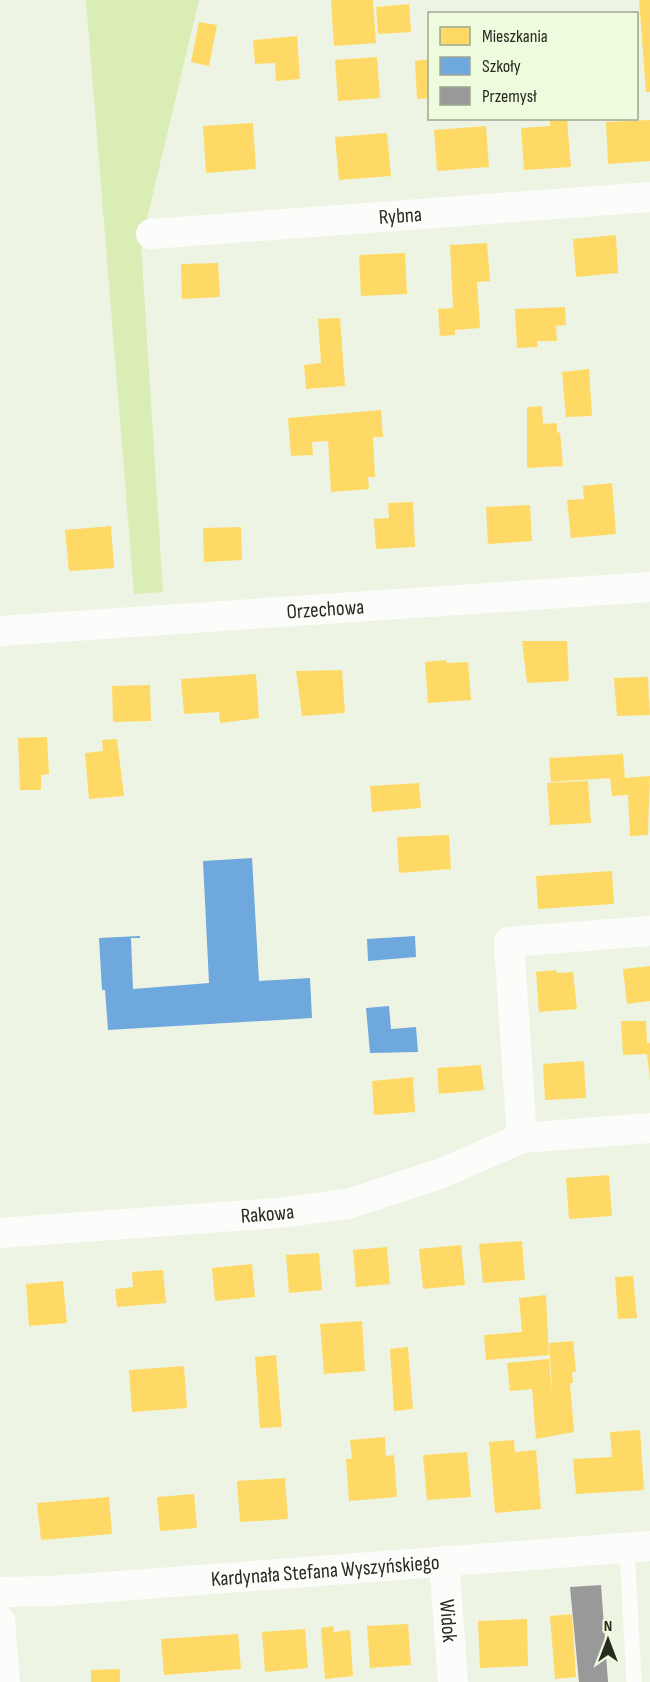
<svg xmlns="http://www.w3.org/2000/svg" width="650" height="1682" font-family="'Sofia Sans Condensed',sans-serif">
  <style>
    .green { fill: #d9edb5 }
    .homes { fill: #ffd966 }
    .schools { fill: #6fa8dc }
    .industry { fill: #999 }
    .lines { fill: none; stroke-linecap: round; stroke-linejoin: round }
    .service { stroke: #fcfdfb; stroke-width: 15 }
    .minor { stroke: #fcfdfb; stroke-width: 30 }
    .labels { text-anchor: middle; stroke-width: 6; stroke-linejoin: round; paint-order: stroke }
    .street-label { font-size: 21px; fill: #272c21; stroke: #effbdd }
  </style>
  <rect width="100%" height="100%" fill="#eef4e4"/>
  <path class="green" d="M86,0H199L141,244L163,592L134,594Z"/>
  <path class="homes" d="M331,0H373L376,43L334,46Z
    M639,0H650V92H646Z
    M409,4L411,32L378,34L376,7Z
    M199,22L217,25L209,66L191,62Z
    M297,36L300,79L276,81L275,63L255,64L253,40Z
    M377,57L380,98L338,101L335,60Z
    M429,59V98L417,99L415,61Z
    M550,118H567L571,167L524,170L521,128L550,126Z
    M650,120V161L608,164L606,122Z
    M253,123L256,169L206,173L203,126Z
    M486,126L489,167L437,171L434,130Z
    M387,133L391,176L339,180L335,137Z
    M616,235L618,273L576,277L573,239Z
    M487,243L490,281L477,282L480,328L455,330V335L440,336L438,309L453,308L450,245Z
    M405,253L407,294L361,296L359,255Z
    M218,263L220,297L182,299L181,264Z
    M565,307L566,325L556,326L557,341H537L538,347L517,348L515,309Z
    M340,318L345,386L306,389L304,365L321,363L318,319Z
    M589,369L592,416L566,417L562,372Z
    M542,406L543,424L557,423V433L560,432L563,466L527,468V407Z
    M381,410L383,437H373L375,477H368L369,489L331,492L328,441L312,442L313,455L291,456L288,418Z
    M612,483L616,534L571,538L567,500L584,499L583,486Z
    M413,502L415,547L376,549L374,519L389,518L388,503Z
    M530,505L532,541L488,544L486,507Z
    M111,526L114,568L69,571L65,530Z
    M241,527L242,560L204,562L203,528Z
    M522,641H567L569,681L527,683Z
    M446,660L447,663L468,662L471,700L428,703L425,662Z
    M342,670L345,713L302,716L296,671Z
    M256,674L259,718L220,723L219,712L184,714L181,679Z
    M648,677L650,715L617,716L614,678Z
    M150,685L151,721L113,722L112,686Z
    M47,737L49,774L41,775V790H20L18,738Z
    M117,739L124,796L89,799L85,753L103,751L102,740Z
    M623,754L625,778L650,776L648,835L630,836L628,795L612,796L610,778L551,782L549,758Z
    M588,781L591,823L550,825L547,783Z
    M419,783L421,808L372,812L370,786Z
    M449,835L451,869L399,873L397,837Z
    M612,871L614,904L538,909L536,876Z
    M650,966V1001L627,1004L623,969Z
    M556,970L557,973L573,972L577,1009L539,1012L536,972Z
    M621,1021H646L647,1043H650V1080L647,1054L623,1055Z
    M584,1061L586,1098L545,1100L543,1064Z
    M481,1065L484,1090L439,1094L437,1068Z
    M413,1077L415,1112L374,1115L372,1081Z
    M609,1175L612,1216L569,1219L566,1178Z
    M522,1241L525,1280L483,1283L479,1244Z
    M461,1245L465,1285L423,1289L419,1249Z
    M387,1247L390,1284L356,1287L353,1250Z
    M319,1253L322,1290L289,1293L286,1255Z
    M252,1264L255,1297L215,1301L212,1268Z
    M163,1270L166,1303L117,1307L115,1289L133,1287L132,1272Z
    M633,1276L637,1318L618,1319L615,1277Z
    M63,1281L67,1323L29,1326L26,1284Z
    M546,1295L549,1355L486,1360L484,1335L522,1332L519,1298Z
    M362,1321L365,1371L324,1374L320,1324Z
    M573,1341L576,1372H572L573,1383H570L574,1432L536,1439L532,1389L510,1391L507,1363L549,1359L553,1400L549,1343Z
    M408,1347L413,1409L394,1411L390,1349Z
    M276,1355L282,1427L260,1428L255,1357Z
    M184,1366L187,1408L132,1412L129,1370Z
    M640,1430L644,1490L576,1494L573,1459L612,1457L610,1432Z
    M385,1437L386,1456L394,1455L397,1497L349,1501L346,1459H352L350,1440Z
    M514,1440L515,1452L536,1450L541,1509L495,1513L489,1442Z
    M467,1452L471,1497L427,1500L423,1455Z
    M285,1478L288,1519L240,1522L237,1481Z
    M194,1494L197,1528L160,1531L157,1497Z
    M109,1497L112,1534L41,1540L37,1503Z
    M572,1614L576,1677L555,1679L550,1616Z
    M527,1619L528,1666L480,1668L478,1621Z
    M408,1624L411,1665L370,1668L367,1626Z
    M333,1626L334,1632L350,1630L353,1676L325,1679L321,1628Z
    M305,1629L308,1668L265,1672L262,1632Z
    M238,1634L241,1669L164,1675L161,1639Z
    M120,1669V1682H91V1670Z"/>
  <path class="schools" d="M252,858L259,981L310,978L312,1018L108,1030L105,990H102L99,938L140,936V938H131L133,989L209,983L203,861Z
    M415,936L416,957L368,961L367,939Z
    M389,1006L391,1029L416,1027L418,1052L370,1053L366,1008Z"/>
  <path class="industry" d="M601,1585L608,1682H579L570,1587Z"/>
  <g class="lines">
    <path class="service" d="M627,1548L634,1682"/>
    <g class="minor">
      <path id="s1" d="M151,234L650,197"/>
      <path id="s2" d="M0,631L650,587"/>
      <path d="M522,1138L650,1128"/>
      <path id="s3" d="M0,1233L278,1213L348,1204L442,1173L522,1138L509,942L650,931"/>
      <path id="s4" d="M444,1561L453,1682"/>
      <path id="s5" d="M0,1592L53,1591L650,1546"/>
      <path d="M0,1621L5,1682"/>
    </g>
  </g>
  <g class="labels">
    <g class="street-label">
      <text dy="7" stroke="none"><textPath href="#s1" startOffset="250">Rybna</textPath></text>
      <text dy="7" stroke="none"><textPath href="#s2" startOffset="326">Orzechowa</textPath></text>
      <text dy="7" stroke="none"><textPath href="#s3" startOffset="268">Rakowa</textPath></text>
      <text dy="7" stroke="none"><textPath href="#s5" startOffset="326">Kardynała Stefana Wyszyńskiego</textPath></text>
      <text dy="7" stroke="none"><textPath href="#s4" startOffset="60">Widok</textPath></text>
    </g>
  </g>
  <rect x="428" y="12" width="210" height="108" fill="#effbdd" stroke="#9fa892" stroke-width="1.5"/>
  <rect x="440" y="27" width="30" height="18" fill="#ffd966" stroke="#9fa892" stroke-width="1.5"/>
  <text x="482" y="42" font-size="18" fill="#272c21">Mieszkania</text>
  <rect x="440" y="57" width="30" height="18" fill="#6fa8dc" stroke="#9fa892" stroke-width="1.5"/>
  <text x="482" y="72" font-size="18" fill="#272c21">Szkoły</text>
  <rect x="440" y="87" width="30" height="18" fill="#999999" stroke="#9fa892" stroke-width="1.5"/>
  <text x="482" y="102" font-size="18" fill="#272c21">Przemysł</text>
  <g transform="translate(608 1640)" stroke="#effbdd" stroke-width="4.5" paint-order="stroke">
  <path d="M0-4.5L10 22L0 15L-10 22Z" fill="#272c21"/>
  <text y="-9" font-size="16" font-weight="bold" text-anchor="middle" fill="#272c21">N</text>
  </g>
</svg>
